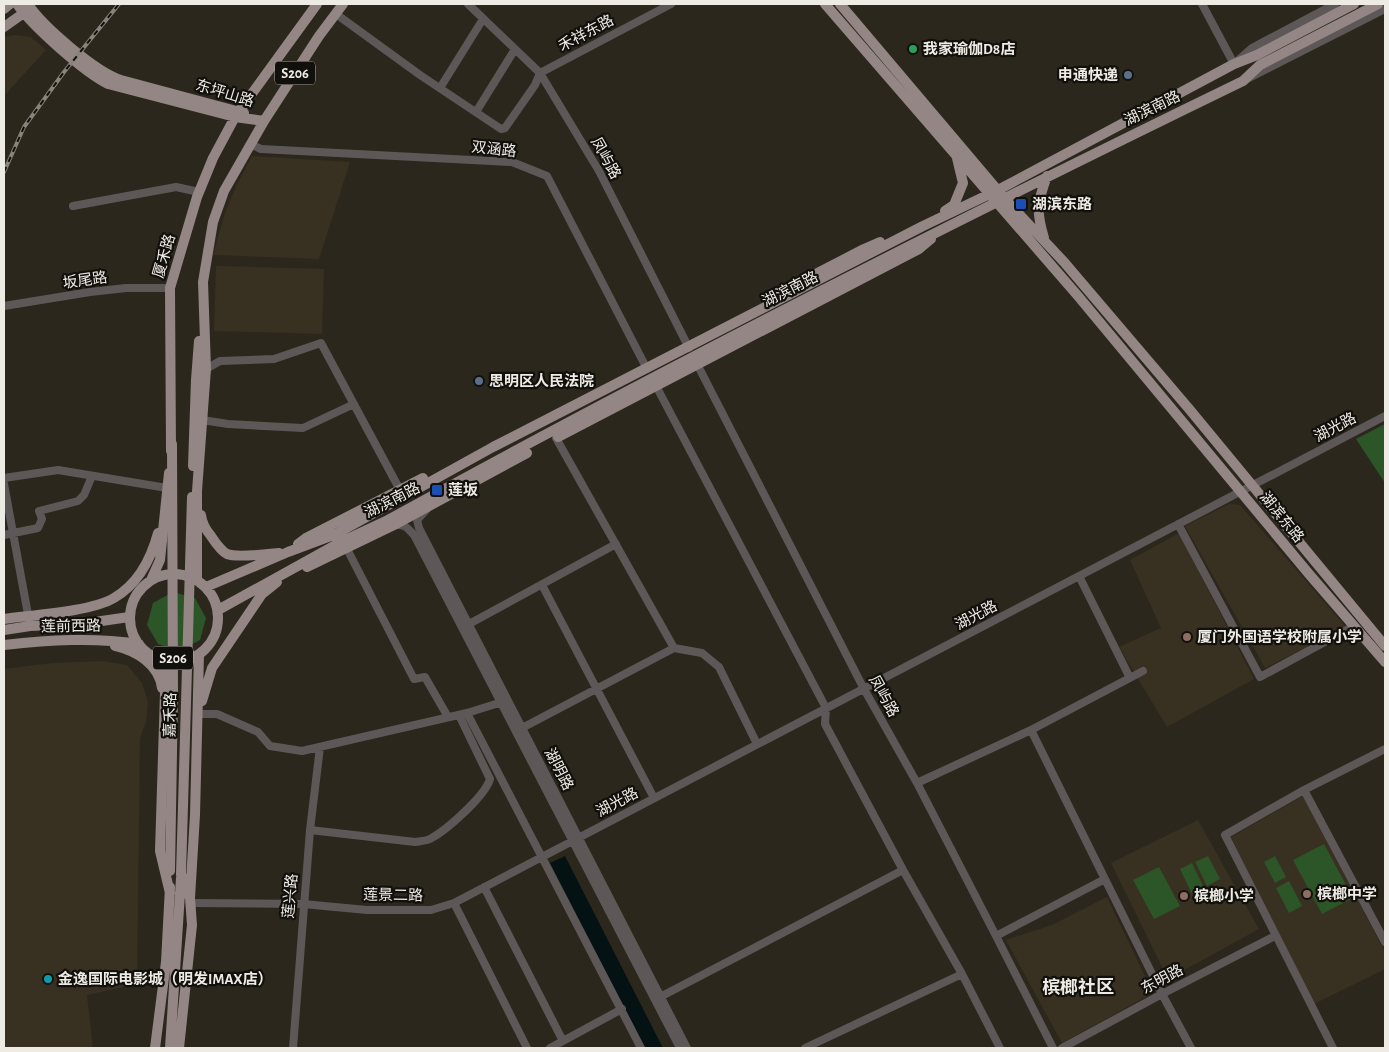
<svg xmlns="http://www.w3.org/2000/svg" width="1389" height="1052" font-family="'Alegreya Sans','Noto Sans SC',sans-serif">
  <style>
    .built { fill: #383021 }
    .green { fill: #2c5627 }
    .water { fill: #041213 }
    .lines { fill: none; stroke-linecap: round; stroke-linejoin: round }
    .minor { stroke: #5e5757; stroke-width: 8 }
    .major { stroke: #938685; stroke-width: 10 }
    .rail-casing { stroke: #88837b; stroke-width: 4 }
    .rail { stroke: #12100c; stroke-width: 2; stroke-dasharray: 5.5; stroke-linecap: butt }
    .major-bridge { stroke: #938685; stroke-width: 10 }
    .leisure-dot { fill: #2e9e5b; stroke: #12100c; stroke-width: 2 }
    .service-dot { fill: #5c6f8a; stroke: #12100c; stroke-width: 2 }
    .transit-dot { fill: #1a4fb4; stroke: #12100c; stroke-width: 2 }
    .education-dot { fill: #8d6e63; stroke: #12100c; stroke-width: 2 }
    .culture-dot { fill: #0f9aa8; stroke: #12100c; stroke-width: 2 }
    .labels { text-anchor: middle; stroke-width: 4.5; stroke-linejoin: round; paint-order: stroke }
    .shield { fill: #12100c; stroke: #aca9a3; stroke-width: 1 }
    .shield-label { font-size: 14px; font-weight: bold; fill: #eeeae4 }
    .street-label { font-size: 15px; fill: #eeeae4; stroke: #12100c }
    .poi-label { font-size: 15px; font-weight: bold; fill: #eeeae4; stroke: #12100c; text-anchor: start }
    .quarter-label { font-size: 18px; font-weight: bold; fill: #eeeae4; stroke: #12100c }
  </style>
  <rect width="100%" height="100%" fill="#2c271d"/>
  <path class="built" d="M15,35L31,37L46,50L4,96V37Z
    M252,156L350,162L319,259L213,255L225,213L237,184Z
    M216,266L324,269L322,334L214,331Z
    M1229,504L1240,505L1346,627L1265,668L1185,526Z
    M1179,533L1254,679L1167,727L1119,647L1161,628L1130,560Z
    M103,661L127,665L142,683L148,702L146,722L140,738L137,984L87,995L93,1048H4V669L52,663Z
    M1303,796L1385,952V969L1314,1004L1231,837Z
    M1198,820L1259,929L1168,979L1111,863Z
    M1107,897L1153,993L1062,1043L1006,940L1052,925Z"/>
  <path class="green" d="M1385,424V483L1356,439Z
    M173,592L195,598L206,618L200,640L180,651L158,644L147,625L153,603Z
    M1324,844L1353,898L1322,914L1293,860Z
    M1208,856L1220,879L1207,886L1195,862Z
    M1275,856L1286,877L1275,883L1264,862Z
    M1192,863L1204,888L1192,894L1180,869Z
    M1159,867L1180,906L1154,919L1133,880Z
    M1289,881L1302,906L1289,913L1276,888Z"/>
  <path class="water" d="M565,856L663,1048H645L550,863Z"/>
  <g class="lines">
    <path class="minor" d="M468,4L540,73L599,171L689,348
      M1202,4L1234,64L1252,48L1335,4
      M336,14L420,75L501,129L505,128L535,85L540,73L671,4
      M1249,78L1385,9
      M440,88L483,19
      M476,112L515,49
      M250,144L261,149L512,162L547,176L647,369
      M73,206L176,187L199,192
      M4,306L90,292L126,288H170
      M695,360L864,689L917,783L996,936L1053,1048
      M206,369L220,361L274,359L321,343L400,490
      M654,382L826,708L825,724L903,870L962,974L1000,1048
      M202,420L228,424L303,428L354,404
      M556,438L674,648L702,653L719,667L757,744
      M4,478L58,470L167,488
      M4,484L29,620
      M427,509L417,520L419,528L687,1048
      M1178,524L1260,677L1354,626
      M396,525C406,524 408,529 414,535L680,1048
      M4,535L38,528L42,519L39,511L78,501L84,495L92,476
      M347,549L414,679L425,677L448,717
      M1079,576L1130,678
      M542,585L654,798
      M469,624L616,544
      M467,713L641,1048
      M198,714H217L258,732L270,746L302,751L467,713L502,702
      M522,728L674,648
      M1031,730L1162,994L1191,1048
      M917,783L1031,730L1143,671
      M1304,790L1385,942
      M310,830L415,842C420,841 426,841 430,839C447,830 485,796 490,779L459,715
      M484,887L563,1041
      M190,903L303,904L367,910H431L454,903L1385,416
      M454,903L527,1048
      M996,936L1105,879
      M660,997L903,870
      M293,1048L310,830L320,747
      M550,1048L622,1009
      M805,1048L962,974
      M1062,1048L1162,994L1275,936
      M1333,1048L1225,835L1304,790L1385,749"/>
    <path class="major" d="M17,4C32,26 84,72 108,84L235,117L264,121
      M28,4C42,26 96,72 121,80L244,113
      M825,4L1078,296L1309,574L1385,662
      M840,4L1005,199L1064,262L1190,410L1385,646
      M4,9L10,4
      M4,27L28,10
      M945,211L954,205L963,183L957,158
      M1044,238C1036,211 1037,203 1047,176
      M775,295L864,249L880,242
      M558,437L919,249L931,239
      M171,451L170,288L197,197L213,158L235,117L317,4
      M193,466L196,380L199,341
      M201,515C202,523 206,530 211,536C215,542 220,550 227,554C237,558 268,554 279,553
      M298,544L306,538L423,478
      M307,567L394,525L527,453
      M130 618a44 44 0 1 1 88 0a44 44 0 1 1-88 0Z
      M151,580L160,560L169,473
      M197,581V491L206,369L203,282L213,222L224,191L264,121L319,36L343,4
      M206,587L288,552L336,534L493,447L923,226L998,190L1234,64L1257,55L1354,4
      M218,610L343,541L388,520C669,365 955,221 1243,81L1260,65L1378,4
      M4,619C32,615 90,612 114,598C138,584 151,559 158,533
      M4,630L30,626L81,624L129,617
      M4,645C49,640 93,637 139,644
      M115,646C136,651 159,664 162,688
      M166,661L160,851L170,893
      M202,701L212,668L262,594L277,582
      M190,898L195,815L199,654
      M155,1048L166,962L170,887
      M170,1048L181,878
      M179,1048L192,925L190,898L181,874"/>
    <g class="rail-casing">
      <path id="rail" d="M4,172L24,127L64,72L119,4"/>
    </g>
    <use href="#rail" class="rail"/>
    <path class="major-bridge" d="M170,871L173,692L172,444
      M181,874L192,497"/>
  </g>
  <circle class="leisure-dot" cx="913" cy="49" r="5"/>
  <g class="service-dot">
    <circle cx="1128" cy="75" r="5"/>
    <circle cx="479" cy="381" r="5"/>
  </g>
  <g class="transit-dot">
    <rect x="1015" y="198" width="12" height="12" rx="2.5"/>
    <rect x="431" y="484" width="12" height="12" rx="2.5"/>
  </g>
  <g class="education-dot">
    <circle cx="1187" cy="637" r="5"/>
    <circle cx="1307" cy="894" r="5"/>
    <circle cx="1184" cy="896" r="5"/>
  </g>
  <circle class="culture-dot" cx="48" cy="979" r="5"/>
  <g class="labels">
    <g class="shield">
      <rect x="275" y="61.5" width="40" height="23" rx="4"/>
      <rect x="153" y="646.5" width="40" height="23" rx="4"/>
    </g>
    <g class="shield-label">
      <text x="295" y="78">S206</text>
      <text x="173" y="663">S206</text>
    </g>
    <g class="street-label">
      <text transform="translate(586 33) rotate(-28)" y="5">禾祥东路</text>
      <text transform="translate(225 93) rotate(17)" y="5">东坪山路</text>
      <text transform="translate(1152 108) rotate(-26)" y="5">湖滨南路</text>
      <text transform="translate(494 149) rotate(6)" y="5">双涵路</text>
      <text transform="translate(606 158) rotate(61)" y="5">凤屿路</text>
      <text transform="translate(164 256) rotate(-74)" y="5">厦禾路</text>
      <text transform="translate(85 280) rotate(-8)" y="5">坂尾路</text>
      <text transform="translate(790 289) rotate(-27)" y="5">湖滨南路</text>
      <text transform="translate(1335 427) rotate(-28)" y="5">湖光路</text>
      <text transform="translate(392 500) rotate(-27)" y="5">湖滨南路</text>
      <text transform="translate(1282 517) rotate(51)" y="5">湖滨东路</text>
      <text transform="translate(976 615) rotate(-28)" y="5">湖光路</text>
      <text transform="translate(71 626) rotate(-1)" y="5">莲前西路</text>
      <text transform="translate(884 696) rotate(61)" y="5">凤屿路</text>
      <text transform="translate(170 715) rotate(-89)" y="5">嘉禾路</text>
      <text transform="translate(559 769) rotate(63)" y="5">湖明路</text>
      <text transform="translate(617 802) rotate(-28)" y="5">湖光路</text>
      <text transform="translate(393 895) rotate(1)" y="5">莲景二路</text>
      <text transform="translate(290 896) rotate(-85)" y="5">莲兴路</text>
      <text transform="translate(1162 979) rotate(-28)" y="5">东明路</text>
    </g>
    <g class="poi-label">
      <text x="923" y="54">我家瑜伽D8店</text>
      <text x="1118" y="80" text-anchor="end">申通快递</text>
      <text x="1032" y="209">湖滨东路</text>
      <text x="489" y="386">思明区人民法院</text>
      <text x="448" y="495">莲坂</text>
      <text x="1197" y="642">厦门外国语学校附属小学</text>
      <text x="1317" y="899">槟榔中学</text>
      <text x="1194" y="901">槟榔小学</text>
      <text x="58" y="984">金逸国际电影城（明发IMAX店）</text>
    </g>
    <g class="quarter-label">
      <text x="1078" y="993">槟榔社区</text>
    </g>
  </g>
  <rect width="1389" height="1052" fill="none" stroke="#eeeae4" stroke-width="10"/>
</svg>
